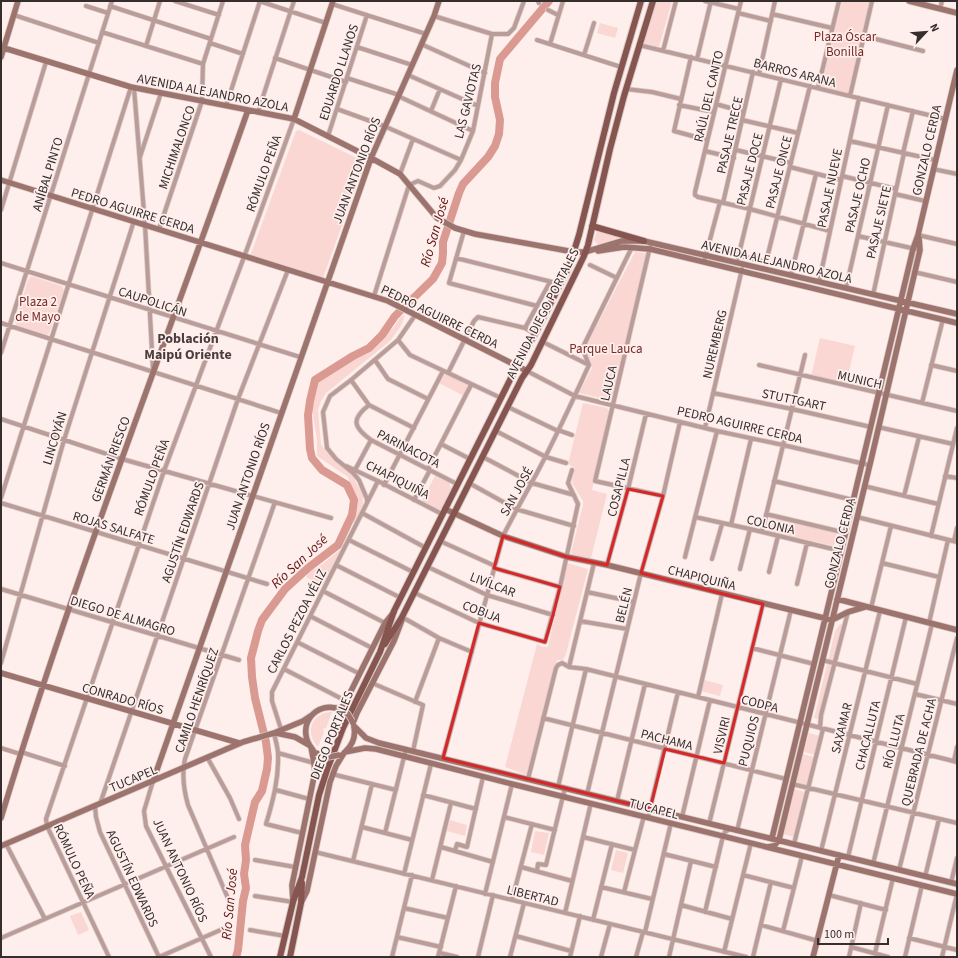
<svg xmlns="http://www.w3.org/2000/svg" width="958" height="958" font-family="'Source Sans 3',sans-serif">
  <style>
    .green { fill: #fad7d2 }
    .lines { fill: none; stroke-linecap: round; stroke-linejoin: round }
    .river { stroke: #da9a92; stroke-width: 8 }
    .street-casing { stroke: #daccca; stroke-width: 5.5 }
    .secondary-casing { stroke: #daccca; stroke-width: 7 }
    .primary-casing { stroke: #daccca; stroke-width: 8 }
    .street { stroke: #ba9d99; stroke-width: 4 }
    .secondary { stroke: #9c736d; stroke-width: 5.5 }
    .primary { stroke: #86554f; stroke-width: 6 }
    .secondary-bridge-casing { stroke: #daccca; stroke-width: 7; stroke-linecap: butt }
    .secondary-bridge { stroke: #9c736d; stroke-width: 5.5 }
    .marked { fill: none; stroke: #d62828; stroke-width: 3; stroke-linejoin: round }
    .labels { text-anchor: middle; stroke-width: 3.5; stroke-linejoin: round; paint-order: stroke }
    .park-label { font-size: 13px; fill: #772b25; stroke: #feefed }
    .street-label { font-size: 13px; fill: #352e2d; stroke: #feefed }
    .water-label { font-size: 14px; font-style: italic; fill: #601512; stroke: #feefed }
    .neighbourhood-label { font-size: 14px; font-weight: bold; fill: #4b3d3b; stroke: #feefed }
  </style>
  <rect width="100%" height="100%" fill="#feefed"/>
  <path class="green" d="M657,1H672L659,47L644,43Z
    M842,1H870L848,94L821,87Z
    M600,23L618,28L615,38L597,33Z
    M299,130L363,161V163L364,164L323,278L250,256L296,131Z
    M597,231L623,236V238L598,245L594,240Z
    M635,252L645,253L647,257L612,399L609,400L579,393L592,368L586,346Z
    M31,276L62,286L64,290L49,334L47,335L16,325L15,322L28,280Z
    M405,315L401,326L390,341L326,393L321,401L318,410L321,444L327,453L346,469L354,478L363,496V504L355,523L352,522L355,510L354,497L348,477L317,456V440L312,409L316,384L322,377L329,375L346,361L358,356L374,345L394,327L400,317Z
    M820,338L855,346L846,384L811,376Z
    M445,374L449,375L469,385L464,396L439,383Z
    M583,403L607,408L609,412L592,490L607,494L591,558L573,556L571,553L583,505V501L572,483L575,468L568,464Z
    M435,476L449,483L452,491L444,507L439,510L422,501Z
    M770,516L837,531L834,546L767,531Z
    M341,549L322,586L306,577L309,572L320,566Z
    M567,563L588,569L566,654L563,660H557L527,775L505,767L537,644L543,647H548Z
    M840,624L846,626L823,720L814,718L835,631Z
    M704,680L723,685L720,696L701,691Z
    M332,712L326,728L323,729L324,732L318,747C304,733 312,712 332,712Z
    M809,733L820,736L815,755L804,752Z
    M803,754L814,757L807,787L796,784Z
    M794,789L805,792L794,837L783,834Z
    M450,820L467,825L465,836L447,831Z
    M535,831L549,833L544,855L531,852Z
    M616,850L628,853L623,873L611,870Z
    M81,912L89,930L78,935L70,916Z"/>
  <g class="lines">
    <path class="river" d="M236,957L238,950L243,901L246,888L244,874L246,860L245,845L255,802L262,791L267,769L268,758L266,742L255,698L252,677L251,658L258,631L262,620L285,589L308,568L338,545L352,515L354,500L347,485L322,470L312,458L310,449L308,415L310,401L315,380L353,356L369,348L382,335L395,316L433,279L442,263L443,253V242L459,193L463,184L488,157L495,146L499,134L500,120L495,97V83L500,59L549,1"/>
    <g class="street-casing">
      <path id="street" d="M175,1L219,15
        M259,1L326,23
        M538,1L539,3
        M705,1L739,9
        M741,1L695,192V195L698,197L750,209L830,231
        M332,4L426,34
        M86,6L108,13
        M110,6L211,39
        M940,9L942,1
        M548,10L558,15
        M738,13L771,21
        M772,14L832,28
        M14,15L99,43
        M434,16L492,34H508L514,28L524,1
        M102,32L203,64
        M864,36L923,51
        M537,40L621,67
        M210,43L243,54
        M421,44L485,73
        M550,44L563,1
        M639,45L945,119
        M146,46L160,1
        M357,47L412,65
        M663,51L676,1
        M584,55L594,23
        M691,57L674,131L707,140
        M275,58L346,82
        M697,59L711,1
        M759,74L775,1
        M408,75L478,106
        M347,78L399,95
        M134,88L145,225L153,369
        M818,88L839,1
        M626,89L652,92L681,99
        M398,96L473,131
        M850,96L872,1
        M716,104L744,112
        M679,105L714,112
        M226,106L260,1
        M337,109L384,126L461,160
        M431,111L440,89
        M258,112L294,1
        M742,120L798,133
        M328,136L367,15
        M850,141L935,160
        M736,150L791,163
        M705,151L734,158
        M903,153L913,111
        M140,157L161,93
        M790,167L841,180
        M933,169L957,174
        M400,174L413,139
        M842,176L896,189
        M895,194L925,201
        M723,203L753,72
        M1,210L46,62
        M159,229L202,101L203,64L223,1
        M464,231L449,283L537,306
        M918,235L957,244
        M858,236L920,250
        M650,247L595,481L663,496
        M708,248L766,262L810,86
        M456,258L560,284
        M738,258L781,79
        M704,262L720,202
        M1,263L300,357
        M590,265L617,278
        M914,272L957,282
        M791,275L816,174
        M819,282L859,98
        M846,288L888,105
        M873,295L904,153
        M374,296L409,185L418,181L434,188L440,186L455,170L461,160L473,131L492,34
        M1,323L281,413
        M525,328L550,282
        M398,340L410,355L501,398
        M543,342L589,365
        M1,353L112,1
        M375,360L388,379L428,399
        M759,365L957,411
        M931,365L957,371
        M527,371L575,396L717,431L783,445L869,465
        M448,373L474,321L478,317L525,328L535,334
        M351,380L369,405L414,428
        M713,393L792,409L871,427
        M922,403L943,319
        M369,405C351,419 353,427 371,440L457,484
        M508,407L558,431
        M1,419L122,459L331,518
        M878,427L953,444
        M705,428L742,269
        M558,430L572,435
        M496,431L546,457L566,463
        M441,444L470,459
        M483,457L532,483L574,495
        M346,466L378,481L442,514
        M428,469L471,385
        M355,470L371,440
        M945,476L957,478
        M774,481L853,500
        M469,483L516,509L574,526
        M384,485L443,371
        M864,486L938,504
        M904,496L919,437
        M1,498L131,87
        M414,500L430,470
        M367,501V499L359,480L353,473L336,459L327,448L323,412L330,396L351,380L398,340L416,314
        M1,503L267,584
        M362,513L426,548
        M766,514L846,533
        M695,517L750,529L841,551
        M857,517L957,542
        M731,525L751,439
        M762,532L805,355
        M931,536L957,428
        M349,540L413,572
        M440,541L495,566
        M954,541L957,528
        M685,557L717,431
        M712,559L722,524
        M882,563L939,577
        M336,565L401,598
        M607,565L628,489L646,414
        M428,567L487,595L553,615
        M494,568L560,587
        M740,569L750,529
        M769,572L778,536
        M797,584L807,543
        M1,589L239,660
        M323,591L385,623
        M587,592L634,602
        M415,593L479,623L545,642L560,587L578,504L568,483L572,470
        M871,608L891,526
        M310,616L372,648
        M402,617L439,638L472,652
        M580,621L627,629
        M929,623L948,540
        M297,642L360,674
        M752,648L814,664
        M822,660L917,684
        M1,663L64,440L134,221
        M569,667L594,563
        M284,669L346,701
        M372,683L423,705L413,751
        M915,694L957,704
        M698,697L722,594
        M415,702L439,638
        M543,718L786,779
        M820,728L821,715L848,612
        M281,729L272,701V692L378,481
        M274,733C275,739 278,747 278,754C279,778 273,801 266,824L302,833
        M1,748L20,754
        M21,752L65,766
        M278,753L314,763
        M207,757L230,798L239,819
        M443,758L503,536C512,518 522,500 532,482C553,444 571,404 589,365L583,350V347L632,247
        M954,761L957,747
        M332,774L396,790
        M528,779L556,668L558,665L562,663L569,667L586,669L957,762
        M153,781L144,811L146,826L211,957
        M792,784L957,823
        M558,787L586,669
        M276,790L309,799
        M587,794L641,573L663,496L680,422
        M423,795L476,809
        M617,801L645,684
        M100,804L238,399L288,270
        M95,806L96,817L100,832L159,957L225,928
        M504,817L555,830
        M648,817L678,692
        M682,817L710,700
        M709,824L763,604
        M362,827L412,840
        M737,831L791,610
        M385,833L406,749
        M583,837L635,850
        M6,844L45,919
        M794,844L823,729
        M441,847L493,862
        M455,851L457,844L467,847L483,777
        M821,851L880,611
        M315,852L746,957
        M664,854L716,867
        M848,857L906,617
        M255,860L295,867
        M353,861L372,784
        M873,864L932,624
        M521,867L572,881
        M899,870L957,638
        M537,871L538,864L546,865L565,788
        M404,874L431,764
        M743,875L794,888
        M925,877L939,819
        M432,880L451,803
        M951,883L957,858
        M601,887L652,899
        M624,892L644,816
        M485,894L512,784
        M829,895L886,910
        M255,896L293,902
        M512,900L532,824
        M230,903L188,805C184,791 182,773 185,759L275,502
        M681,905L732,919
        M404,908L448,918
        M705,912L723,836L725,832L730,829
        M565,913L591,803
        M593,920L612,844
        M761,925L818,941
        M250,930L285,936
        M783,931L802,856
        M645,932L671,823
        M516,936L571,951
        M397,937L441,947
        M1,938L234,837
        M909,938L957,950
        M851,947L888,957
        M724,952L751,843
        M440,953L457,957
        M875,953L893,878
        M109,957L47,826L46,819L164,471L247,249L294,119
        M392,957L412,875
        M438,957L456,886
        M478,957L493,895
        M510,957L524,903
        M570,957L580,916
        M601,957L610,924
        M636,957L643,932
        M669,957L691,861
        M753,957L771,882
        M849,957L861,903
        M905,957L922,885
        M942,957L957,894"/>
    </g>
    <g class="secondary-casing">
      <path id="secondary" d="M909,1L957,13
        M4,48L131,87L294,119L371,158L400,174L437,218L455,228L475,234L574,252H585L622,241H644L957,314
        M1,57L18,1
        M294,119L333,1
        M1,180L388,301L527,371
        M598,251L624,247L650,249L957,323
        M445,509L503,536L567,557L607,565L832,620L848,612L865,607
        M837,599L957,630
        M1,673L239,743
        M339,709L344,705L385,623L394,612
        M353,723L357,713L394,641L402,620
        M354,726L366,738L379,743L957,884
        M276,733L295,737L309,745
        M313,750C294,728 315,698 342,710
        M346,751C353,744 356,737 354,727
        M345,752L365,748L376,749L512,784L957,894
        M153,781L371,158L434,16L439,1
        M1,818C73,579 165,346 248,110
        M772,838L825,619L913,249L918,235L957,70
        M1,846L243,742L274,733L303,721L312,715
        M767,847L774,846L779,840L871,460L920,250L919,238
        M293,902L292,885L315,772L314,763L311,747
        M301,903L307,891L330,782L336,766L344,753
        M813,957L839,855"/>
    </g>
    <g class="primary-casing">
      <path id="primary" d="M592,226L644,241
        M385,644L402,617L522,378L531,365L584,256L588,245L610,149L624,96L653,1
        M280,957L293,902L302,877L319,795L327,770L343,728L380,652L394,611L517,366L535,334L569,267L579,235L614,93L641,1
        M290,957L301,903L302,883"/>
    </g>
    <use href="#street" class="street"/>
    <use href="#secondary" class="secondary"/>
    <use href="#primary" class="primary"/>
    <g class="secondary-bridge-casing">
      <path id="secondary-bridge" d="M342,710L348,714L352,721
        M316,753L329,757L339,755"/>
    </g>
    <use href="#secondary-bridge" class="secondary-bridge"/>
  </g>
  <path class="marked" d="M628,489L663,496L641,573L763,604L724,763L665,749L650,809L443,758L479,623L545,642L553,615L560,587L494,568L503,536L567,557L607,565Z"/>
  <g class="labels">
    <g class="park-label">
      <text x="845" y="41">Plaza Óscar<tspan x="845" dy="15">Bonilla</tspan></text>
      <text x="38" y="306">Plaza 2<tspan x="38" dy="15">de Mayo</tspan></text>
      <text x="606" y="353">Parque Lauca</text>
    </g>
    <g class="street-label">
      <text transform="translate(338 72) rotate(-72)" y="5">EDUARDO LLANOS</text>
      <text transform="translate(795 72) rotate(14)" y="5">BARROS ARANA</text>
      <text transform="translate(213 92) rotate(11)" y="5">AVENIDA ALEJANDRO AZOLA</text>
      <text transform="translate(708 96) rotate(-77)" y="5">RAÚL DEL CANTO</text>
      <text transform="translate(467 101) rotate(-76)" y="5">LAS GAVIOTAS</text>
      <text transform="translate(729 135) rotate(-77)" y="5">PASAJE TRECE</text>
      <text transform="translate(176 147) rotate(-71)" y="5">MICHIMALONCO</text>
      <text transform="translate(926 150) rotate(-77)" y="5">GONZALO CERDA</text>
      <text transform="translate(749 169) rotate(-76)" y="5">PASAJE DOCE</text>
      <text transform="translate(356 170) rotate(-69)" y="5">JUAN ANTONIO RÍOS</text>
      <text transform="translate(778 172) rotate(-76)" y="5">PASAJE ONCE</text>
      <text transform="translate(263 173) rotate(-70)" y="5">RÓMULO PEÑA</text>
      <text transform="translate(47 174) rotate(-73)" y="5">ANÍBAL PINTO</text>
      <text transform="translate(829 188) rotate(-78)" y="5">PASAJE NUEVE</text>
      <text transform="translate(857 195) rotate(-77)" y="5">PASAJE OCHO</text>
      <text transform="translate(133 210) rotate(17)" y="5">PEDRO AGUIRRE CERDA</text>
      <text transform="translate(878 222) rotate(-77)" y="5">PASAJE SIETE</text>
      <text transform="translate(777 261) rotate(13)" y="5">AVENIDA ALEJANDRO AZOLA</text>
      <text transform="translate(153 301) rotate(18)" y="5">CAUPOLICÁN</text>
      <text transform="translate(542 313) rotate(-63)" y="5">AVENIDA DIEGO PORTALES</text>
      <text transform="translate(440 316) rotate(26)" y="5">PEDRO AGUIRRE CERDA</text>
      <text transform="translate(714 344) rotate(-77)" y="5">NUREMBERG</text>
      <text transform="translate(860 379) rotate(13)" y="5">MUNICH</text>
      <text transform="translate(608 383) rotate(-77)" y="5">LAUCA</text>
      <text transform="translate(794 399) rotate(12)" y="5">STUTTGART</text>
      <text transform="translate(740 424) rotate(13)" y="5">PEDRO AGUIRRE CERDA</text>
      <text transform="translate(54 438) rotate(-73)" y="5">LINCOYÁN</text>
      <text transform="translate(409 448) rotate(27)" y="5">PARINACOTA</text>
      <text transform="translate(110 459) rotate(-70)" y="5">GERMÁN RIESCO</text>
      <text transform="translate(247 476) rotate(-71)" y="5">JUAN ANTONIO RÍOS</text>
      <text transform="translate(151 477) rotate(-70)" y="5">RÓMULO PEÑA</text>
      <text transform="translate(398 479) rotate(27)" y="5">CHAPIQUIÑA</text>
      <text transform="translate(618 487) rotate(-76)" y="5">COSAPILLA</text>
      <text transform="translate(516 491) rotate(-61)" y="5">SAN JOSÉ</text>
      <text transform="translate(771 524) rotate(13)" y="5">COLONIA</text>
      <text transform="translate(114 527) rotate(17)" y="5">ROJAS SALFATE</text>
      <text transform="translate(182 532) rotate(-71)" y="5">AGUSTÍN EDWARDS</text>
      <text transform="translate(839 543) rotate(-76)" y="5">GONZALO CERDA</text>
      <text transform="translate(702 577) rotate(14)" y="5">CHAPIQUIÑA</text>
      <text transform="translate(493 584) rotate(21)" y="5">LIVÍLCAR</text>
      <text transform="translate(623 605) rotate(-76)" y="5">BELÉN</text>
      <text transform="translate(482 611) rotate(21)" y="5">COBIJA</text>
      <text transform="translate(123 615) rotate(17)" y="5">DIEGO DE ALMAGRO</text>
      <text transform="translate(296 621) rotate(-63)" y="5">CARLOS PEZOA VÉLIZ</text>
      <text transform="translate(123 698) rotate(16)" y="5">CONRADO RÍOS</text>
      <text transform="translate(196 700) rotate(-71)" y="5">CAMILO HENRÍQUEZ</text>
      <text transform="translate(760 703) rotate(14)" y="5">CODPA</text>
      <text transform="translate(841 728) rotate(-76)" y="5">SAXAMAR</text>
      <text transform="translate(331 735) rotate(-68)" y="5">DIEGO PORTALES</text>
      <text transform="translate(721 735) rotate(-77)" y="5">VISVIRI</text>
      <text transform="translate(867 735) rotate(-76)" y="5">CHACALLUTA</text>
      <text transform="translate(667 739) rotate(14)" y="5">PACHAMA</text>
      <text transform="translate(748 741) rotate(-76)" y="5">PUQUIOS</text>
      <text transform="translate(893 741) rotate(-76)" y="5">RÍO LLUTA</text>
      <text transform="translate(918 752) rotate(-76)" y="5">QUEBRADA DE ACHA</text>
      <text transform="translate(133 778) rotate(-23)" y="5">TUCAPEL</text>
      <text transform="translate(654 808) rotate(14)" y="5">TUCAPEL</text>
      <text transform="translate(75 861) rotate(65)" y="5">RÓMULO PEÑA</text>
      <text transform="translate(181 870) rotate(65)" y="5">JUAN ANTONIO RÍOS</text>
      <text transform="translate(133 878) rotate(65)" y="5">AGUSTÍN EDWARDS</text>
      <text transform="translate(533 895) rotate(14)" y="5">LIBERTAD</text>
    </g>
    <g class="water-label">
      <text transform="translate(434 232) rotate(-74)" y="5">Río San José</text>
      <text transform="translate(299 561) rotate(-43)" y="5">Río San José</text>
      <text transform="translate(229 904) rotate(-85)" y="5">Río San José</text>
    </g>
    <g class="neighbourhood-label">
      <text x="188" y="343">Población<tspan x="188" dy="16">Maipú Oriente</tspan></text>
    </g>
  </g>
  <rect width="958" height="958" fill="none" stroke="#352e2d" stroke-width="4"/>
  <g transform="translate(926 32) rotate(64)" stroke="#feefed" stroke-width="3" paint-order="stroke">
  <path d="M0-3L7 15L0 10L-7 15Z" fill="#352e2d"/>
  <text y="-6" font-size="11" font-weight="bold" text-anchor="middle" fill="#352e2d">N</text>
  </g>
  <path d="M818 938v6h70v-6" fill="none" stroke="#352e2d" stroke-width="2"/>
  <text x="824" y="938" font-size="12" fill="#352e2d" stroke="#feefed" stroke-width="3" paint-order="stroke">100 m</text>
</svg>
